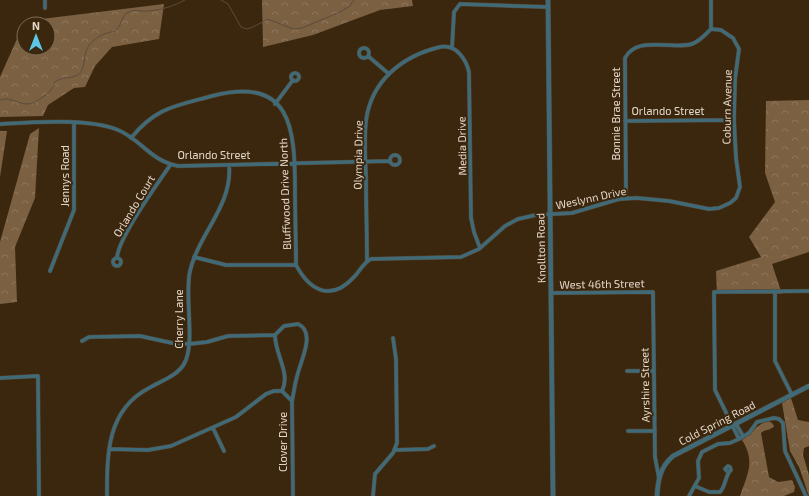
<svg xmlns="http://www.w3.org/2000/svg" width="809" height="496" font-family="'Exo 2',sans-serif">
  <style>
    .forest { fill: url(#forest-crowns); fill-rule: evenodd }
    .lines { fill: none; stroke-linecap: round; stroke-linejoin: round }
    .stream { stroke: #5c4c3c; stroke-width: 1 }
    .minor-casing { stroke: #56432c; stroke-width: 4.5 }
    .tertiary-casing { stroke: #56432c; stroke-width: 5.5 }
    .minor { stroke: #406a78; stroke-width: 3.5 }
    .tertiary { stroke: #406a78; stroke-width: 4.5 }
    .labels { text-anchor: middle; stroke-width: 4; stroke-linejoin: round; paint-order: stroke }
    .street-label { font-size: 11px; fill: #e4d6c8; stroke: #3b270e }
  </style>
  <defs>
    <pattern id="forest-crowns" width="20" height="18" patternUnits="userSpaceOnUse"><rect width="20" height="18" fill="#7b6042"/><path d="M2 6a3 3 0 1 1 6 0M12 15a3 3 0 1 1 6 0" fill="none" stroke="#8e765c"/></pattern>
  </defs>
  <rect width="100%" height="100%" fill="#3b270e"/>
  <path class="forest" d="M262,0H412L413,6L380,10L313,35L263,47Z
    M164,4L159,39L112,47L95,66L85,87L74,88L48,105L43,116L0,117V77L25,21ZM24,24H48V48H24Z
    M809,100V252L772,264L782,294H717L716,271L761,257L749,237L775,202L765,173L766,101Z
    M39,128L35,198L15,247L17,302L0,304V242L30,134Z
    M0,131H7L0,177Z
    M791,398L798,420L809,422V446L804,448L803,455L809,475V496L799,467L790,451L782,403Z
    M768,421L772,423L774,426C770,431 765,429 761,433L769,477L778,482L792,480L795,487L794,492L784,496H740C747,475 756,462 742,440C751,434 757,424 768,421Z"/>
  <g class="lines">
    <path class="stream" d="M221,0L228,4L241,27L247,29L253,27L268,19L293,29L302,28L340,12L350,6L354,0
      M0,100C12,95 22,109 35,102C39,100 48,94 51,90C54,86 53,82 58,80C66,76 77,80 82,70C86,60 83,50 92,42C95,40 98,36 102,35C107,32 114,33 118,28C122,23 122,16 127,13C134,8 141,12 148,11C161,10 174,6 185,0"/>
    <g class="minor-casing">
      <path id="minor" d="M45,0V8
        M452,48L454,12L460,4L548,7
        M359 53a5 5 0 1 1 10 0a5 5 0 1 1-10 0Z
        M368,56L389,74
        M291 77a4 4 0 1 1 8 0a4 4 0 1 1-8 0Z
        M275,104L293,80
        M625,121L734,120
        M0,124C33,122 89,118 118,130C142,140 149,160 178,166L390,161
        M131,138C156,107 176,106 212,96C291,75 295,128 295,189C295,214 296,239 296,265
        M390 160a5 5 0 1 1 10 0a5 5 0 1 1-10 0Z
        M626,198L625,58C637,35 671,50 692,44C700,41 705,35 711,29V0
        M194,257L226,265H296C310,291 331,302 354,277C360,271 363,263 371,259L461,257L479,249L505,226L518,219L536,215L572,213L619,199L637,198L669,201L709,209L719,208L730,203L736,198L740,187L736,158L734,120L735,79L739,49L733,38L721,30L711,29
        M113 262a4 4 0 1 1 8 0a4 4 0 1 1-8 0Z
        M117,258C118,238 158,183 171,164
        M367,261C367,233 366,204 366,176C365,158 364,139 366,121C371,81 402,56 440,47C456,44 466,59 469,72L471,218L474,232L480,248
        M50,271L74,210V123
        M775,291V361L792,395
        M551,293L653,292L655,457L659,478
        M82,341L89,337L140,336L172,343L189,344L207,342L228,336L275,335
        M627,371H654
        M0,378L38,376L39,496
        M282,391C291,373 275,355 275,335L284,326L298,324C316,332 301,360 298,373C295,382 294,392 292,401
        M736,424L743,436
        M213,428L224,451
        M628,431H655
        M739,439L715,390L714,292L809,291
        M109,449L148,450L171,446L236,417L266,394L274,391H282L292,401L293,496
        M395,450L428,449L434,446
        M695,486L709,492H720C726,486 725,475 731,470L730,467L728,466L725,469L728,472
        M107,496C107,453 107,410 149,388C161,381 177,376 184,364C196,344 184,296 190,271C199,233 233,205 229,165
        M373,496L375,474L393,453L397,443L396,359L393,338
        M689,496L699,478L698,461L702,452L718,444L730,443L739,439L749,433L757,422L774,418L779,419L783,423L785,451L806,496"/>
    </g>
    <g class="tertiary-casing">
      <path id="tertiary" d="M548,0L553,496
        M657,496C658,480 660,467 673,456L809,386"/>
    </g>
    <use href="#minor" class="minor"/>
    <use href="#tertiary" class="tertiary"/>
  </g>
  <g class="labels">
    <g class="street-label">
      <text transform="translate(727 107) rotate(-89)" y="4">Coburn Avenue</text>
      <text x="668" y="115">Orlando Street</text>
      <text transform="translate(616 114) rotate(-90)" y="4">Bonnie Brae Street</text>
      <text transform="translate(462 146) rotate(-91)" y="4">Media Drive</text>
      <text x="214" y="159">Orlando Street</text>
      <text transform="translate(358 155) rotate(-89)" y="4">Olympia Drive</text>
      <text transform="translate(65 176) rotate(-90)" y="4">Jennys Road</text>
      <text transform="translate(285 194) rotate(-92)" y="4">Bluffwood Drive North</text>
      <text transform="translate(591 198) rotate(-12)" y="4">Weslynn Drive</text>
      <text transform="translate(134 206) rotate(-59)" y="4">Orlando Court</text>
      <text transform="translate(541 248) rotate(-91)" y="4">Knollton Road</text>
      <text transform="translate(602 284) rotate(-1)" y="4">West 46th Street</text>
      <text transform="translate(179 319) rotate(-90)" y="4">Cherry Lane</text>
      <text transform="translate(645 385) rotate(-91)" y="4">Ayrshire Street</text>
      <text transform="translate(717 423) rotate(-27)" y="4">Cold Spring Road</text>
      <text transform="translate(283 442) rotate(-90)" y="4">Clover Drive</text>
    </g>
  </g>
  <g transform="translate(36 36)"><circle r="19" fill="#3b270e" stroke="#7f6d58"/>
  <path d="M0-3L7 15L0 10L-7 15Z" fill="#5dc7e8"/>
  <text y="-6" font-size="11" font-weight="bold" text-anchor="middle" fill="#e4d6c8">N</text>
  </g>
</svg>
